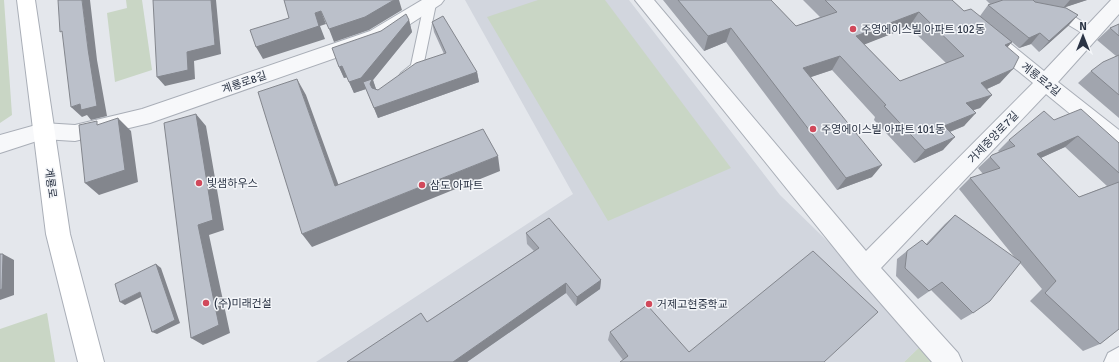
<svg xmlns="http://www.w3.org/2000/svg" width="1119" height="362" font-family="Signika,'Noto Sans KR',sans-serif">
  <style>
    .built { fill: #d2d6de }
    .green { fill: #c9d6c5 }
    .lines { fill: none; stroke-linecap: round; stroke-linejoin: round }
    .lane-casing { stroke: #a9aeb7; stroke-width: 2 }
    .street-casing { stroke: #a9aeb7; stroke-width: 2 }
    .secondary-casing { stroke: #a9aeb7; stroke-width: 2 }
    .lane { fill: #f7f8fa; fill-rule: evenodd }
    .street { fill: #f7f8fa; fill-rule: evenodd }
    .secondary { fill: #fff; fill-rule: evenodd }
    .wall { fill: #a1a5ae; fill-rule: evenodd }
    .shaded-wall { fill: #83868d }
    .building { fill: #bbc0ca; stroke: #83868d; fill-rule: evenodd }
    .poi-dot { fill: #d1495b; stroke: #f4f6f9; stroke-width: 1.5 }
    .labels { text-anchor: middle; stroke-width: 3; stroke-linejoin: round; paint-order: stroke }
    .poi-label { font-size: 11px; fill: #2b3445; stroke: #f4f6f9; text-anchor: start }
    .street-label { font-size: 11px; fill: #2b3445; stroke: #f4f6f9 }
  </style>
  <rect width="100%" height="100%" fill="#e4e7ec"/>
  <path class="built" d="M465,0H629L780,195L928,339L904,362H316L573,194Z"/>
  <path class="green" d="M0,0H4L12,115L0,123Z
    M126,0H142L152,70L115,82L107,13L127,8Z
    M538,0H605L731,168L608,221L487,17Z
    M47,313L55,362H0V329Z
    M928,339L945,362H904Z"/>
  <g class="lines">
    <g class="lane-casing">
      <path id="lane" d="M430,0L434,1L436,4L423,67C419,74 409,82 401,79L399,76L401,73L411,65L424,4L426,1Z
        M1056,8L1064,10L1095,30L1097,33L1095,36L1091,37L1087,36L1052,15L1050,12L1052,9Z"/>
    </g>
    <g class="street-casing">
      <path id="street" d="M422,0H444L441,4L384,41L150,123L75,141L43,139L0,153V135L43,123L75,125L142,109L370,31Z
        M635,0H654L866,251L1033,83L987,46L985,41L987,36L994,34L1001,36L1044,71L1111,0H1119V14L1058,82L1119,130V151L1112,148L1046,94L881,268L958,353L962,362H932L857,276Z
        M1119,347V362H1104L1108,353Z"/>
    </g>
    <g class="secondary-casing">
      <path id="secondary" d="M17,0H35L70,234L104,362H78L46,234Z"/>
    </g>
    <use href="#lane" class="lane"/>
    <use href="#street" class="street"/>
    <use href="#secondary" class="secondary"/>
  </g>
  <path class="wall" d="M663,0H771L796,26L820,17L803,0H952L964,11L980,16L988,5L990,4L986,0H1087L1065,7L1078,15L1068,26L1039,52L1031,44L1019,48L1012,42L1007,47L1000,83L987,89L992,95L980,108L974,110L964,126L950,132L943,150L914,163L874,120L875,117L832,70L811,77L872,177L837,190L726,42L704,51ZM909,27L946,63L900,81L864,44Z
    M409,20L412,32L373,80L376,89L378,90L444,54L434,32L432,22L477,72L479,82L378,118L366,89L354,93L347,77L344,78L339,67L381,31Z
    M1119,24V118L1078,83L1091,71L1116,56L1097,40L1110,28Z
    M1054,120L1119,143V329L1100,344L1083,351L1030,301L1042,289L1020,263L973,313L961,320L931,290L918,299L896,276L897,259L907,251L926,244L945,224L955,215L1016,259L959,189L970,178L983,174L978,168L992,155L999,152L998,151L1009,140ZM1065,147L1107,186L1079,197L1041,158Z
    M526,233L601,280L600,289L576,306L566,293L467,362H347L427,322L534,251L527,244Z
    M610,332L689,352L824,362L623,360L608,340Z"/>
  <path class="shaded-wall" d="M82,0H90L97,60L107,116L91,120L87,115L82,117L71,107L80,104L88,49Z
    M211,0H216L221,54L194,61L195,79L165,86L157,77L187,52Z
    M394,0H399L402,10L369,30L334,42L329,29Z
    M1070,0H1087L1063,8Z
    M321,11L326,24L320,26L325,39L263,59L256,47L315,13Z
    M919,12L909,27L848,51L856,36Z
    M1078,15L1068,26L1039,52L1049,41Z
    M409,20L412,32L373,80L376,89L374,94L366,89L354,93L349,82Z
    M731,28L726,42L704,51L708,36Z
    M1040,33L1031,44L1019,48L1029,38Z
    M1012,42L999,57L1005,45Z
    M840,56L832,70L796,82L803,68Z
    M342,66L348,77L344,78L339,67Z
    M1013,69L1000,83L969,97L981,83Z
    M477,72L479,82L378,118L374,108Z
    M297,79L306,95L344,200L335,186Z
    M992,95L980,108L954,116L966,103Z
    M976,113L964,126L932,139L944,126Z
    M196,114L206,126L224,230L209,235L230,333L203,345L191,338L198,225Z
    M118,118L131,131L138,182L99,195L85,183Z
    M1078,136L1065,147L1025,165L1037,154Z
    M955,137L943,150L914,163L925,150Z
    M498,156L500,171L312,247L302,234Z
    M882,165L872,177L837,190L846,178Z
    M3,254L14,260V295L0,300V290Z
    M156,264L161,268L180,323L157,334L152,332Z
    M601,280L600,289L576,306L577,297Z
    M566,283V293L467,362H453Z
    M140,292L145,295L125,305L120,302Z"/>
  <path class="building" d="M58,0H82L88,49L97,106L81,110L80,104L71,107L62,31L60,32Z
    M153,0H211L215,45L187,52L188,70L157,77Z
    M284,0H394L365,17L329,29L321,11L315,13L319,26L256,47L250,30L289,18Z
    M678,0H771L796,26L837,12L825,0H952L964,11L971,9L1012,42L1005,45L1019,57L1013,69L981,83L992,95L966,103L976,113L944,126L955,137L925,150L884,106L886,105L840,56L803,68L882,165L846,178L731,28L708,36ZM919,12L964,56L900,81L856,36Z
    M1003,0H1033L1035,2L1066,8L1078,15L1049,41L1040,33L1029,38L988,5Z
    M406,14L409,20L361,78L349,82L342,66L339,67L332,48L381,31Z
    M443,16L477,72L374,108L363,82L372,79L370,84L372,88L378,90L416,63L446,53L432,22Z
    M1119,24V36L1110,28Z
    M1119,55V95L1091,71L1103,62Z
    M297,79L335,186L483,129L498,156L302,234L258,92Z
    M1081,109L1119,143V173L1078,136L1037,154L1079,197L1119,182V329L1100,344L1045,293L1056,281L970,178L1000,168L990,157L992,155L1015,146L1009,140L1044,111L1054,120Z
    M196,114L213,220L198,225L219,325L191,338L164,123Z
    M118,118L125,170L85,183L79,125L97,121V125Z
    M955,215L1021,262L990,301L973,313L942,282L929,291L905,268L907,251L922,240L927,245Z
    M549,218L601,280L577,297L566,283L453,362H347L421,313L427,322L539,248L526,233Z
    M813,251L878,312L824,362H620L628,356L610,332L647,305L689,352Z
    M0,254H3L2,289L0,290Z
    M156,264L175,320L152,332L140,292L120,302L115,284Z"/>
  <g class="poi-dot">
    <circle cx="853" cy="29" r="4"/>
    <circle cx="813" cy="129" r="4"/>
    <circle cx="199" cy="183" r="4"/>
    <circle cx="422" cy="185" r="4"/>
    <circle cx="206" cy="303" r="4"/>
    <circle cx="649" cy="304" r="4"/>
  </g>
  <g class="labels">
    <g class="poi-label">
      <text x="861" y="33">주영에이스빌 아파트 102동</text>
      <text x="821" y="133">주영에이스빌 아파트 101동</text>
      <text x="207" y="187">빛샘하우스</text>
      <text x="430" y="189">삼도 아파트</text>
      <text x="214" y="307">(주)미래건설</text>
      <text x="657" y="308">거제고현중학교</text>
    </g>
    <g class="street-label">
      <text transform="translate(1041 79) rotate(38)" y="4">계룡로2길</text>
      <text transform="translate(244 82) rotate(-19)" y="4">계룡로8길</text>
      <text transform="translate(993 137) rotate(-46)" y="4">거제중앙로7길</text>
      <text transform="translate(51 183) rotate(82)" y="4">계룡로</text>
    </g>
  </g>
  <g transform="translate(1083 36)" stroke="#f4f6f9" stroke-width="3" paint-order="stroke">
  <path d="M0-3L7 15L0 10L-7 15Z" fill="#2b3445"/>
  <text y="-6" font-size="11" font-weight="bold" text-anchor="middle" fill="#2b3445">N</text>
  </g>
</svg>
